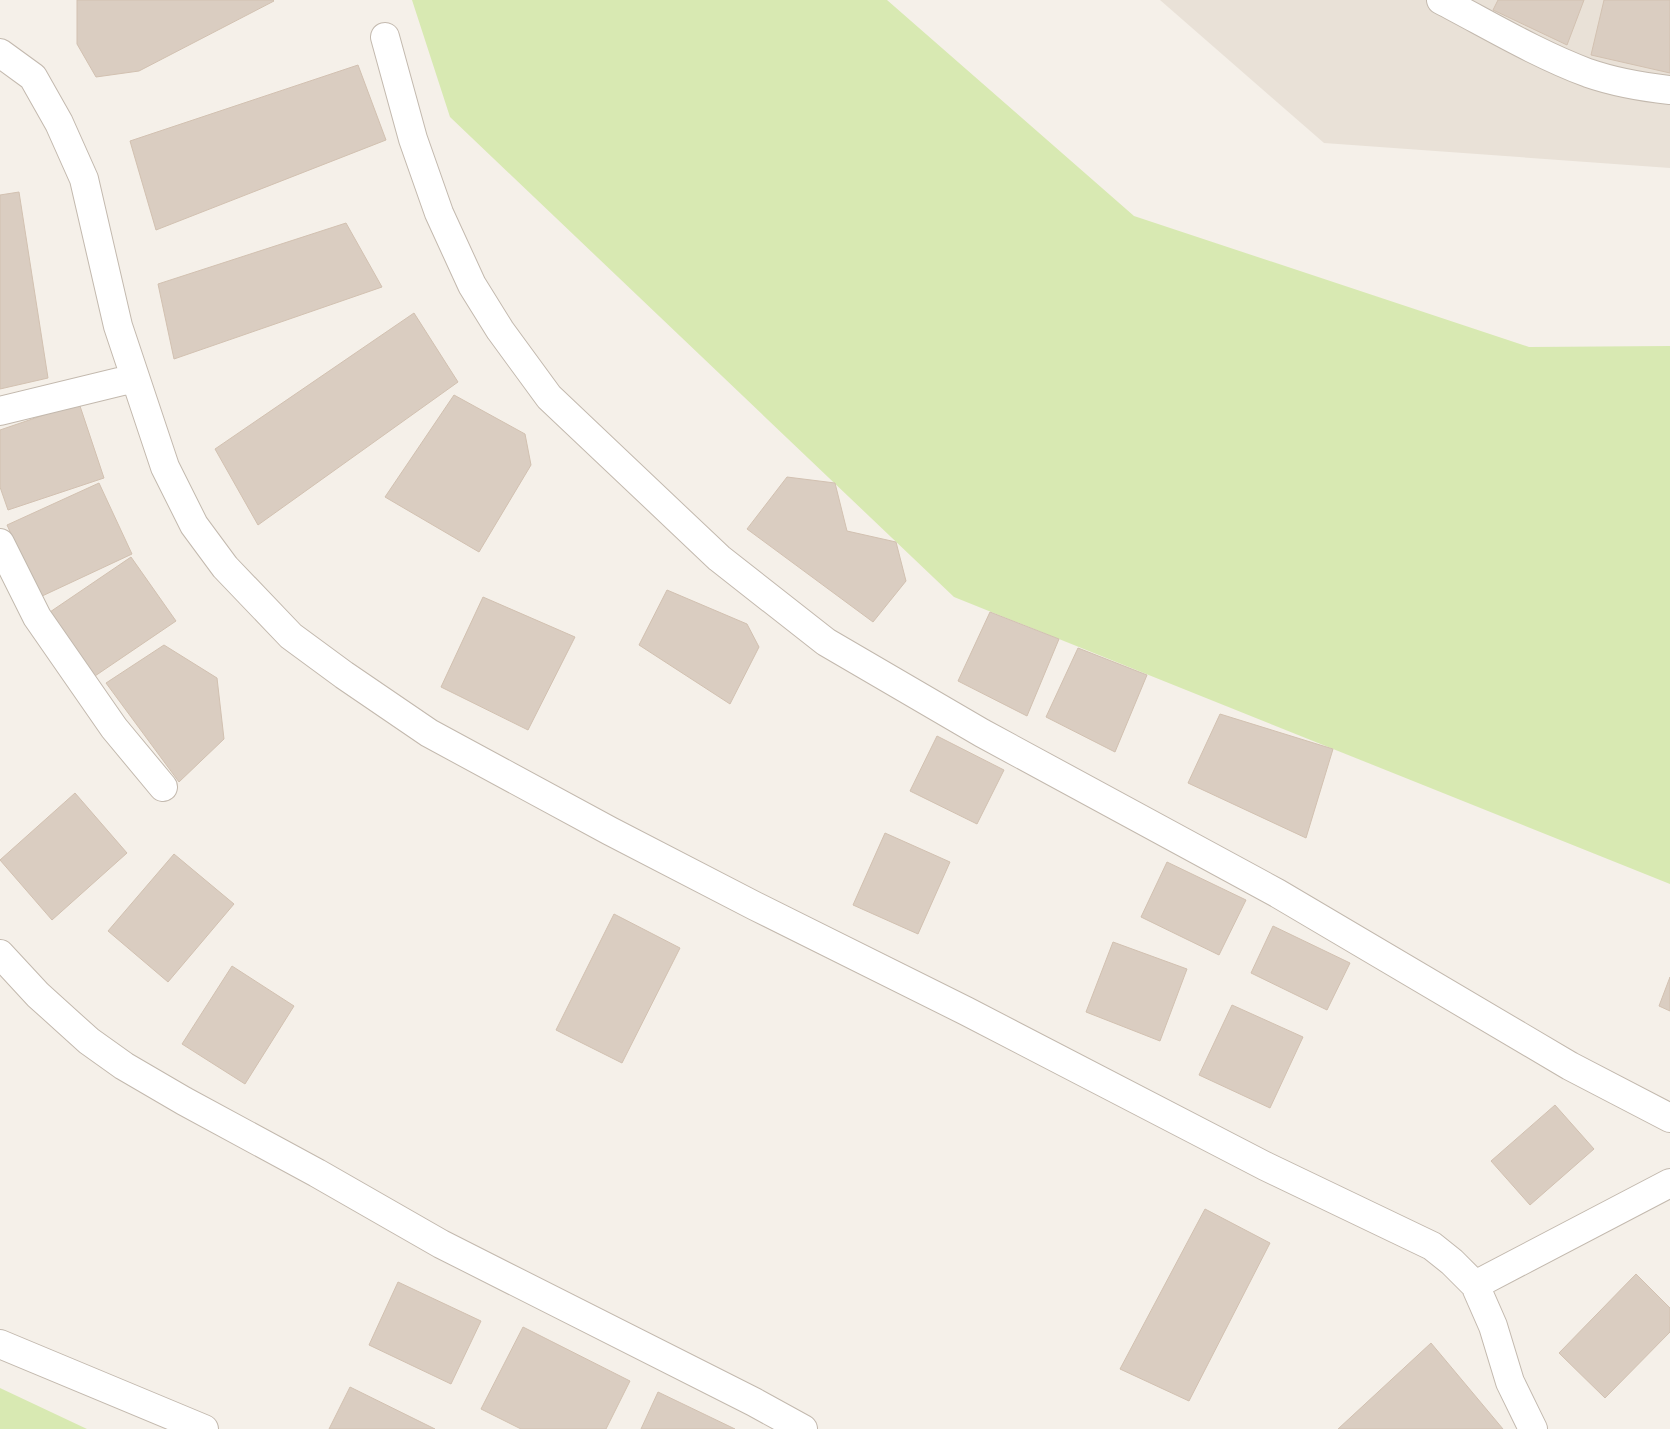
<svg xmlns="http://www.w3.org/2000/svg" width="1670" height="1429" font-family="'DM Sans',sans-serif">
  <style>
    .residential { fill: #e9e1d7 }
    .green { fill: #d8e9b2 }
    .building { fill: #dacdc1; stroke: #d2c1b1 }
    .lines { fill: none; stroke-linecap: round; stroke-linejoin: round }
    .street-casing { stroke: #c3b9ae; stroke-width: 30 }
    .street { stroke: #fff; stroke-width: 28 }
  </style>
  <rect width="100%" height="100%" fill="#f5f0e9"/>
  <path class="residential" d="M1160,0H1670V168L1324,143Z"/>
  <path class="green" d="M412,0H887L1134,216L1529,347L1670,346V884L954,597L450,117Z
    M0,1388L87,1429H0Z"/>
  <path class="building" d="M77,0H273L274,1L139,71L96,77L77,44Z
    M1498,0H1584L1567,45L1493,10Z
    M1604,0H1670V73L1591,55Z
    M358,65L386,140L156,230L130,141Z
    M19,192L48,378L0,389V195Z
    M346,223L382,287L174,359L158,284Z
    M414,313L458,382L258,525L215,449Z
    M454,395L525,434L531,465L479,552L385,497Z
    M79,403L104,478L8,510L0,487V430Z
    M787,477L835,483L847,531L896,542L906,581L873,622L747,529Z
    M99,483L132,554L40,597L7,525Z
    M131,557L176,621L92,678L47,614Z
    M667,590L747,624L759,647L730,704L639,645Z
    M483,597L575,637L528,730L441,687Z
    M990,612L1059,639L1027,716L958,681Z
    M164,645L217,678L224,739L179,782L106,683Z
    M1078,648L1147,675L1115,752L1046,717Z
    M1220,714L1333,749L1306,838L1188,783Z
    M937,736L1004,770L977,824L910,791Z
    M75,793L127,853L52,920L0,860Z
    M885,833L950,862L918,934L853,905Z
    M174,854L234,904L168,982L108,931Z
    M1167,862L1246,900L1219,955L1141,917Z
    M614,914L680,948L622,1063L556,1030Z
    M1273,926L1350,963L1327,1010L1251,973Z
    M1113,942L1187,969L1160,1041L1086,1012Z
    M232,966L294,1006L245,1084L182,1044Z
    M1670,977V1011L1659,1006Z
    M1232,1005L1303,1037L1270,1108L1199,1075Z
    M1555,1105L1594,1149L1530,1205L1491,1161Z
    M1205,1209L1270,1243L1189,1401L1120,1369Z
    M1636,1274L1670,1308V1332L1605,1398L1559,1353Z
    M398,1282L481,1321L451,1384L369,1345Z
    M523,1327L630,1381L606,1429H521L481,1409Z
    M1431,1343L1503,1429H1338Z
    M350,1387L435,1429H329Z
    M658,1392L735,1429H641Z"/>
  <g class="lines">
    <g class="street-casing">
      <path id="street" d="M1441,0C1489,25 1537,54 1588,73C1614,82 1642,87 1670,90
        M385,37L413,139L439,213L472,285L500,330L549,397L719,558L826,642L982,733L1277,893L1570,1066L1670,1118
        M0,53L33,77L59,123L84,179L118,326L165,467L194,525L225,567L291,636L344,675L429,733L610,831L755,906L966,1011L1265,1166L1432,1246L1452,1262L1475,1285L1493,1326L1510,1382L1533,1429
        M0,411L135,378
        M0,543L37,617L114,728L163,787
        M0,954L38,995L89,1041L124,1066L184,1101L317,1173L441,1244L754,1402L803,1429
        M1475,1285L1670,1183
        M0,1344L204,1429"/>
    </g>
    <use href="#street" class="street"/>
  </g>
</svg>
